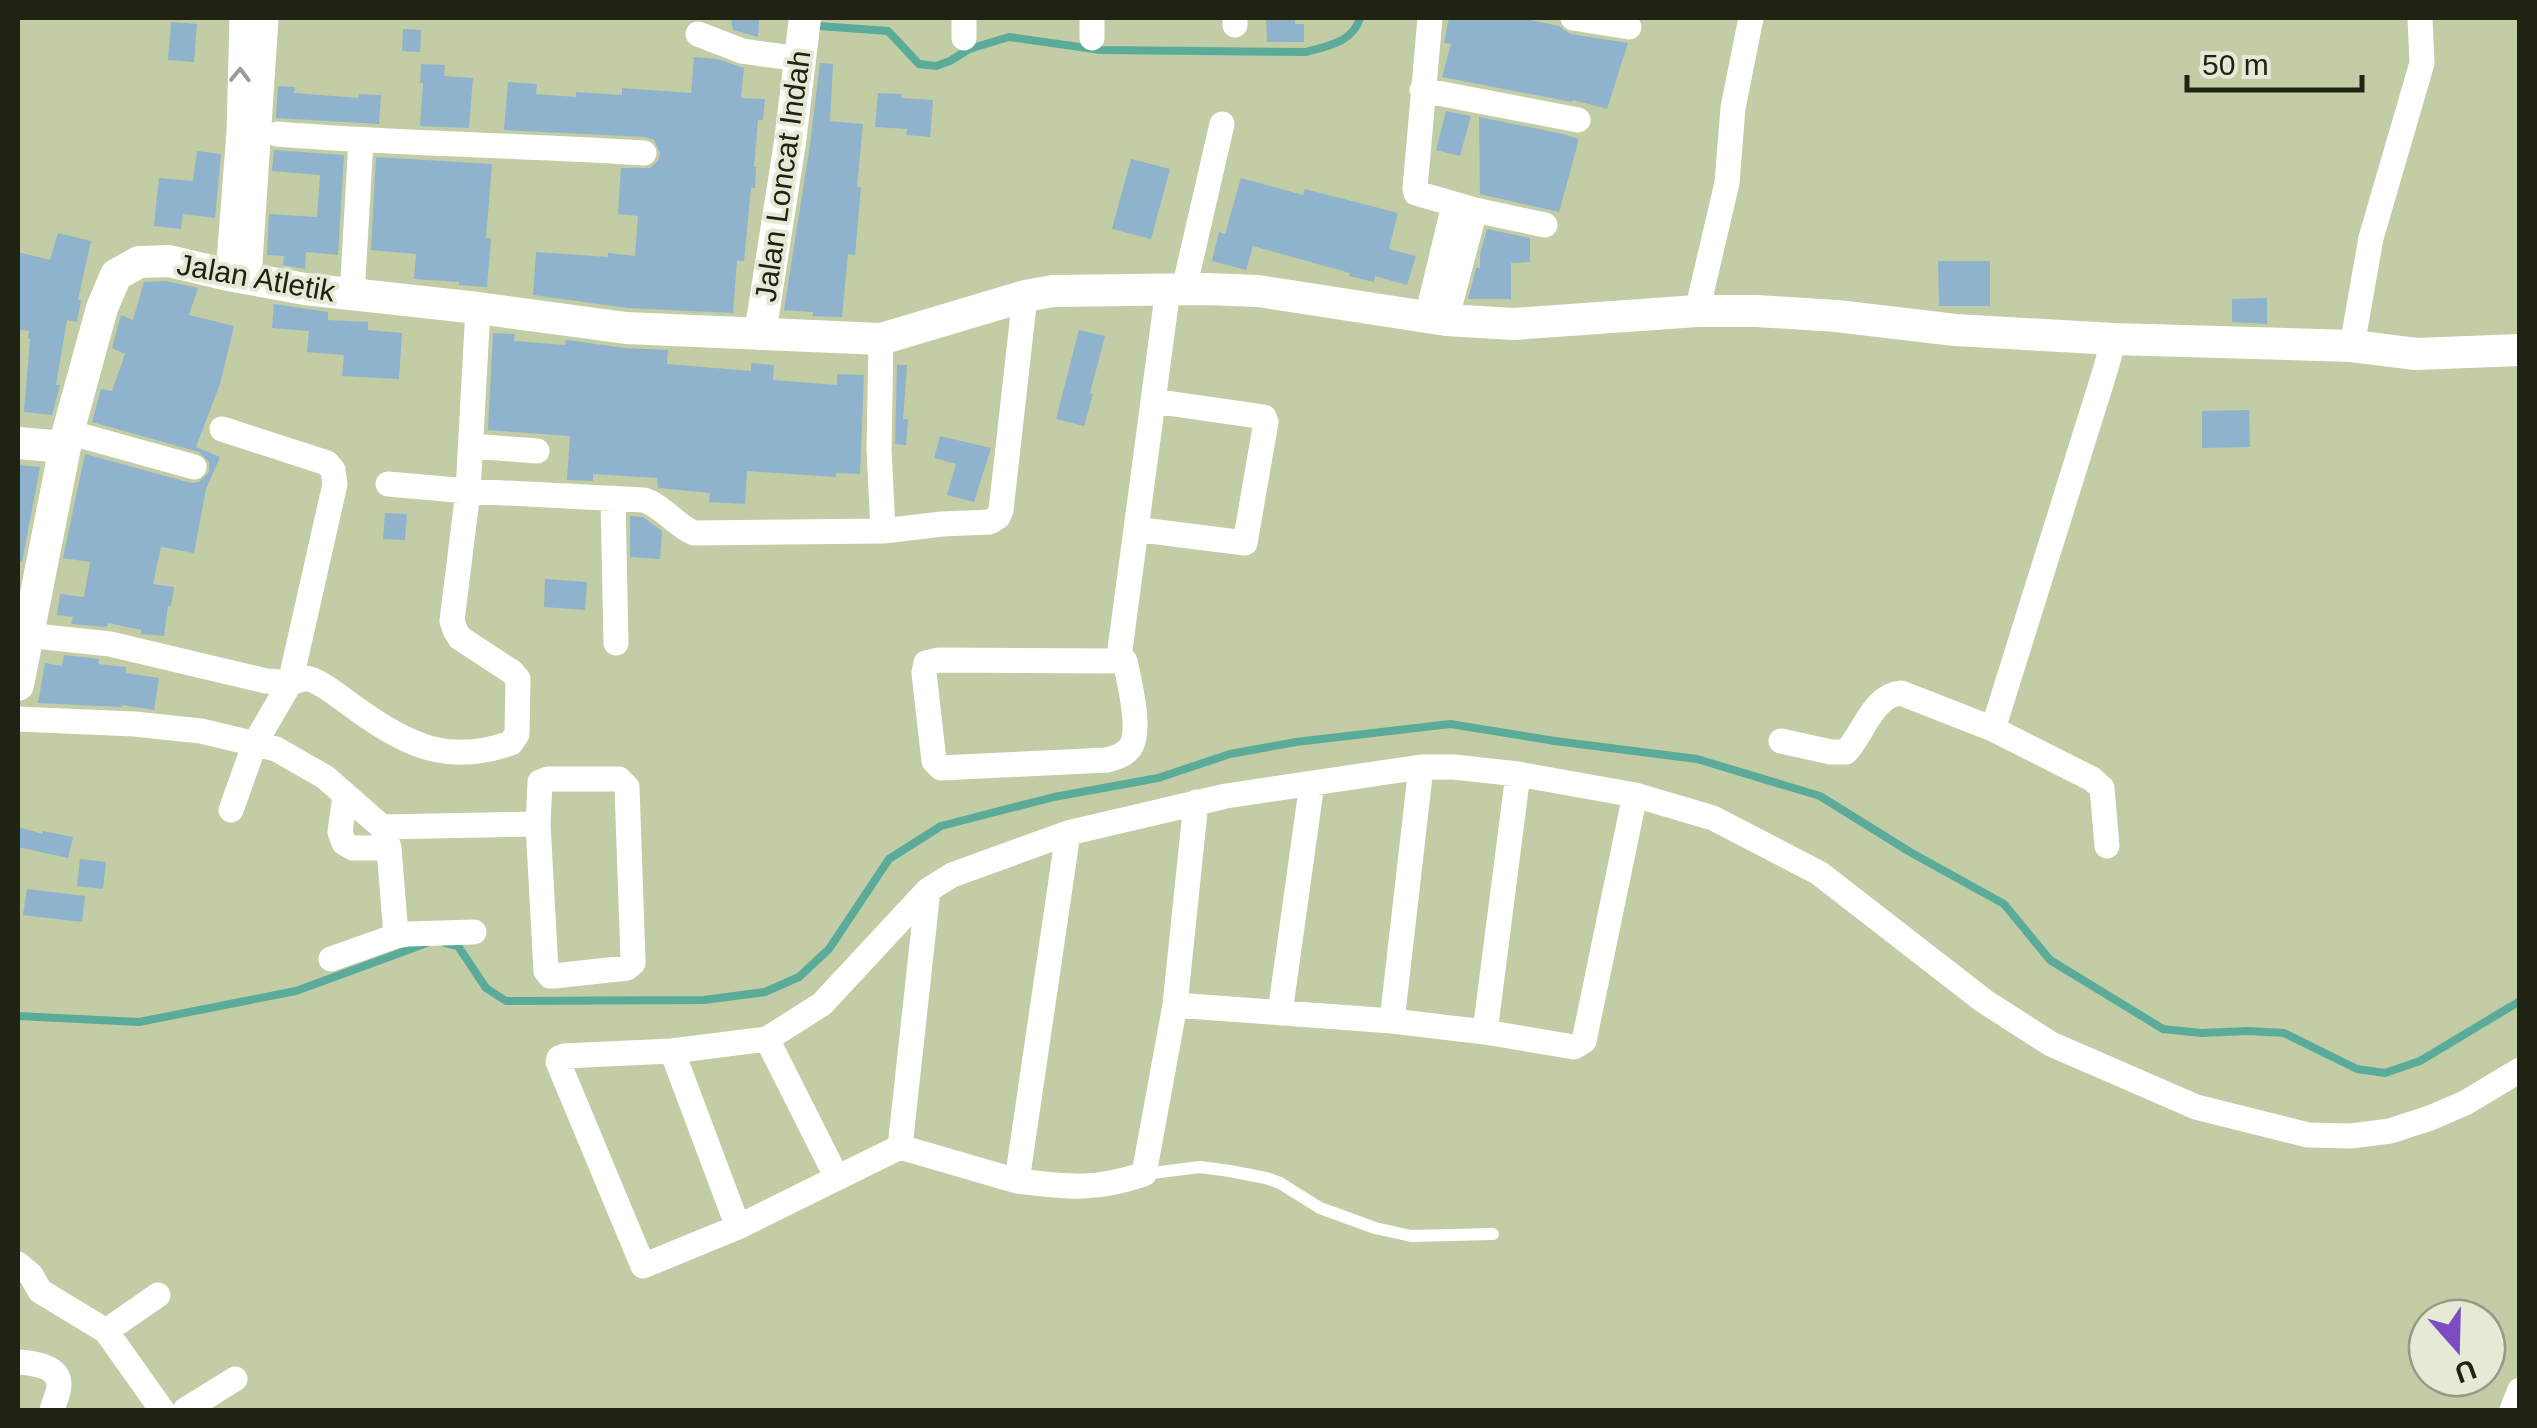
<svg xmlns="http://www.w3.org/2000/svg" width="2537" height="1428" font-family="Helvetica,sans-serif">
  <style>
    .lines { fill: none; stroke-linecap: round; stroke-linejoin: round }
    .stream { stroke: #5bab9b; stroke-width: 8 }
    .building { fill: #8fb3cc }
    .service { stroke: #fff; stroke-width: 12 }
    .minor { stroke: #fff; stroke-width: 25 }
    .tertiary { stroke: #fff; stroke-width: 32 }
    .oneway { stroke: #9b9c95 }
    .labels { text-anchor: middle; stroke-width: 8; stroke-linejoin: round; paint-order: stroke }
    .street-label { font-size: 30px; fill: #202314; stroke: #e5ead6 }
  </style>
  <rect width="100%" height="100%" fill="#c2cca5"/>
  <g class="lines">
    <path class="stream" d="M812,24L819,26L888,31L919,64L936,66L950,61L969,49L1009,37L1101,50L1306,52C1328,46 1353,42 1360,18
      M445,943L458,946L486,988L506,1001L704,1000L765,992L799,977L829,949L889,859L941,826L1054,797L1158,778L1230,754L1296,742L1450,724L1555,741L1697,759L1820,796L1910,852L2004,904L2050,960L2163,1029L2201,1033L2248,1031L2284,1033L2357,1069L2385,1073L2420,1061L2520,1001
      M18,1016L139,1022L296,991L427,943"/>
  </g>
  <path class="building" d="M731,18L759,20L758,37L733,30Z
    M1266,18H1295V24H1304V42H1267Z
    M1449,18H1520L1559,26L1570,34L1628,43L1607,109L1573,100L1572,102L1442,77L1451,44L1444,43Z
    M171,22L197,24L194,62L168,60Z
    M403,29L421,30L420,52L402,51Z
    M694,57L717,59L744,68L741,98L765,99L763,120H758L754,167H756L755,188H751L744,261H737L733,313L628,308L533,295L536,252L608,257V253L635,256L638,216L618,214L621,168H650L658,161L660,153L654,140L645,137L504,130L508,82L537,84L536,94L576,97V92L622,95V88L691,93Z
    M820,63L833,64L830,121L863,124L857,187H861L855,255L848,254L842,317L813,316V312L784,310L810,145Z
    M421,64L445,65L444,76L473,78L469,128L420,126L423,83H420Z
    M278,86L295,87L294,93L359,98V94L381,95L379,124L276,118Z
    M878,93L902,94L901,98L933,100L930,137L906,135L907,129L875,127Z
    M1446,111L1471,116L1460,156L1436,150Z
    M1479,117L1563,134L1579,139L1559,212L1480,194Z
    M274,150L344,155L338,255L306,252L305,269L283,265L284,256L267,255L269,214L317,217L320,175L272,171Z
    M197,151L221,154L215,218L183,214L181,229L154,226L159,178L193,181Z
    M376,157L492,164L486,238H491L487,287L459,285V282L414,279L416,254L371,250Z
    M1131,159L1170,169L1151,239L1112,229Z
    M1241,178L1303,195L1305,189L1398,213L1389,249L1416,256L1407,285L1375,276L1374,282L1349,276L1350,273L1253,246L1246,270L1212,261L1219,232L1225,234Z
    M1487,229L1530,238V262L1511,263V299H1468L1476,268H1480V254Z
    M58,233L91,241L78,300H81L77,322L67,320L56,385H60L52,415L24,412L30,339H28L29,331L18,329V252L50,260Z
    M1938,261H1990V306H1939Z
    M165,281L198,288L189,315L234,326L220,384L196,447L220,457L206,489L194,553L161,547L153,584L174,587L171,606H168L164,636L141,634V630L108,623L107,627L71,624L73,617L57,615L60,594L84,597L90,562L63,558L85,454L191,483L199,482L209,472V462L199,452L92,422L101,389L112,391L125,354L112,348L121,315L133,320L144,282Z
    M2267,298V324L2232,322V299Z
    M274,304L328,312V320L368,322V330L402,333L399,379L342,376L344,355L307,352L309,331L272,328Z
    M1079,330L1105,336L1090,393L1093,394L1084,426L1056,419Z
    M493,333L515,334L514,341L565,345L566,340L624,348L668,350L667,364L751,371V363L774,365L773,380L837,385V374L864,375L860,474L836,473V477L747,471L745,504L709,502L710,493L658,488L657,478L593,474V481L567,480L570,436L488,430Z
    M897,365H907L903,419H908L906,445L895,444Z
    M2249,410L2250,447L2202,448V411Z
    M940,436L991,448L974,502L947,495L956,464L934,458Z
    M18,465L40,467L22,562H18Z
    M385,513L407,514L405,540L383,539Z
    M630,516L643,517L662,531L660,559L630,557Z
    M545,579L587,582L585,610L544,607Z
    M64,655L99,659L98,664L126,667V673L159,678L154,710L122,705V707L38,703L45,663L62,666Z
    M18,827L43,834V831L73,837L68,858L18,847Z
    M80,859L106,862L103,889L77,886Z
    M27,889L85,896L82,922L23,915Z"/>
  <g class="lines">
    <path class="service" d="M1144,1174L1200,1167L1230,1171L1266,1178L1280,1183L1320,1208L1375,1228L1411,1236L1493,1234"/>
    <path class="minor" d="M1092,18V38
      M1235,18V25
      M1430,18L1415,188L1416,193L1475,210L1545,225
      M1573,18L1629,27
      M698,34L742,51L800,59
      M964,38V18
      M1422,90L1578,120
      M277,134C399,144 521,145 644,153
      M228,275L239,132L242,18
      M249,278L266,18
      M1184,289L1222,124
      M352,296L361,140
      M1697,311L1727,183L1733,108L1751,18
      M1427,317L1454,205
      M1446,320L1475,210
      M881,339L879,449L883,531
      M2352,346L2371,238L2422,63L2420,18
      M222,429L327,463L333,470L335,484L290,683L255,743L231,810
      M68,432L194,467
      M471,446L537,451
      M388,484L468,491L644,500C663,506 675,525 694,533L883,531L942,524L990,522L998,517L1001,510L1025,296
      M613,498L616,643
      M1142,530L1245,543L1266,422L1264,417L1160,402
      M26,635L110,644L266,681L290,683L306,678L313,680C329,687 343,700 358,710C408,746 449,765 511,743L517,734L518,679L512,672L460,638L455,630L452,621L468,491L478,308
      M1116,661H1125C1129,681 1143,733 1129,749C1123,756 1115,758 1107,760L941,768L934,761L924,673L926,663L939,660L1116,661L1119,657L1168,289
      M18,719L134,724L201,731L276,749L325,777L382,827L389,848L396,936L408,934L474,932
      M1781,741L1831,752H1846C1863,734 1873,695 1901,693L1993,729
      M548,779H619L627,787L633,960V963L627,968L554,976H550L546,971L538,824L540,782Z
      M345,796L340,832L344,843L353,848H389
      M382,827L538,824
      M1068,833L1017,1181C1067,1187 1095,1191 1144,1174L1175,1005L1392,1021L1485,1032L1574,1047L1584,1041L1635,795
      M2107,846L2102,788L2092,779L1993,729L2105,371L2114,339
      M928,890L900,1147L1017,1181
      M331,959L396,936
      M1175,1005L1196,802
      M1280,1013L1312,783
      M1392,1021L1421,767
      M1485,1032L1518,774
      M767,1039L837,1178L900,1147
      M672,1051L738,1227L837,1178
      M738,1227L643,1266L558,1062L559,1058L564,1056L672,1051L767,1039L822,1004L928,890L952,875L1068,833L1226,796L1421,767H1454L1518,774L1635,795L1713,818L1819,873L1984,1001L2051,1044L2196,1107L2308,1135L2351,1136L2390,1131L2430,1118L2465,1103L2520,1070
      M18,1264L31,1275L40,1291L106,1331L162,1410
      M106,1331L158,1295
      M18,1362C32,1363 59,1365 59,1385C59,1393 54,1403 52,1410
      M185,1410L235,1379
      M2512,1410L2520,1390"/>
    <path class="tertiary" d="M760,334L790,142L805,18
      M18,443L65,447
      M18,685L68,432L102,308L116,275L139,262L169,261L228,275L305,289L478,308L626,328L881,339L1025,296L1053,291L1206,289L1258,291L1446,320L1514,324L1697,311H1757L1837,316L1955,330L2114,339L2352,346L2416,354L2520,350"/>
  </g>
  <defs><path id="oneway-chevron" d="M-2-3.5L2.5 0L-2 3.5" fill="none" stroke-width="1.6" stroke-linecap="round" stroke-linejoin="round" transform="scale(2.5)"/></defs>
  <use class="oneway" href="#oneway-chevron" transform="translate(240 75) rotate(-89)"/>
  <g class="labels">
    <g class="street-label">
      <text transform="translate(783 176) rotate(-82)" y="10">Jalan Loncat Indah</text>
      <text transform="translate(256 278) rotate(10)" y="10">Jalan Atletik</text>
    </g>
  </g>
  <rect width="2537" height="1428" fill="none" stroke="#202314" stroke-width="40"/>
  <g transform="translate(2457 1348) rotate(160)"><circle r="48" fill="#e5ead6" stroke="#969a88" stroke-width="2.5"/>
  <path d="M0-8L18 38L0 25L-18 38Z" fill="#7d4bc3"/>
  <text y="-15" font-size="28" font-weight="bold" text-anchor="middle" fill="#202314">U</text>
  </g>
  <path d="M2187 75v15h175v-15" fill="none" stroke="#202314" stroke-width="5"/>
  <text x="2202" y="75" font-size="30" fill="#202314" stroke="#e5ead6" stroke-width="8" paint-order="stroke">50 m</text>
</svg>
